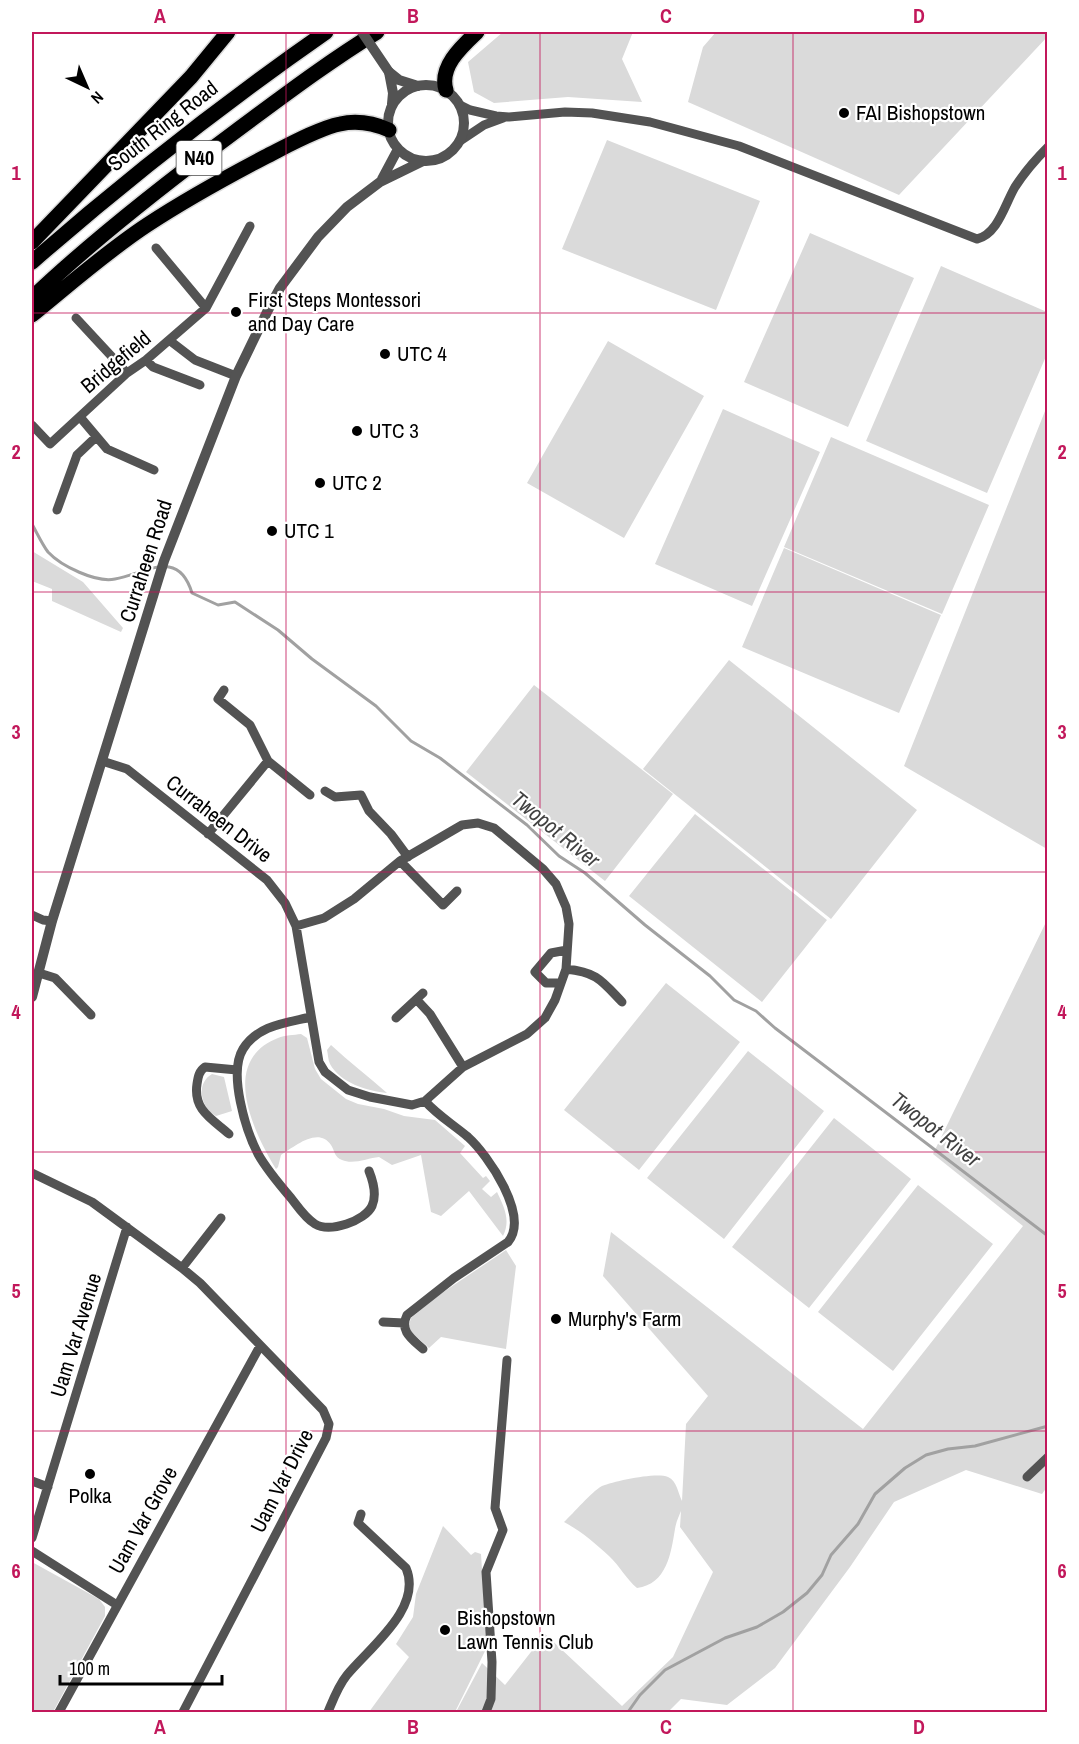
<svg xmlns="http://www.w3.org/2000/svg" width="1079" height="1744" font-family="'Archivo Narrow',sans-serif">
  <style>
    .green { fill: #dadada }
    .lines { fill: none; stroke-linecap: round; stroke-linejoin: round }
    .stream { stroke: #a1a1a1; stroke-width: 3 }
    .trunk-casing { stroke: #dbdbdb; stroke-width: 18 }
    .minor { stroke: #535353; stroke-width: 9 }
    .tertiary { stroke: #535353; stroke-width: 10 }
    .trunk { stroke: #000; stroke-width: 15 }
    .tertiary-bridge { stroke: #535353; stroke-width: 10 }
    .grid { fill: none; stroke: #c2185b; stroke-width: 1.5; stroke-opacity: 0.55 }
    .poi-dot { fill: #000; stroke: #fff; stroke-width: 2 }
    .labels { text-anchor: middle; stroke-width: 4.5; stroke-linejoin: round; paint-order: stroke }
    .shield { fill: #fff; stroke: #4c4c4c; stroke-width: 1.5 }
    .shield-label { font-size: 20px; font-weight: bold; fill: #000 }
    .poi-label { font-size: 21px; fill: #000; stroke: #fff; text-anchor: start }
    .street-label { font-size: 21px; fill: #000; stroke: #fff }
    .water-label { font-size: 22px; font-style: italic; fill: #424242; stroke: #fff }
    .neatline { fill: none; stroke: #c2185b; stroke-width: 2 }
    .grid-label { font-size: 20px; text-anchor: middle; font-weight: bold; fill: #c2185b }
  </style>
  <rect width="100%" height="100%" fill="#fff"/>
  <path class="green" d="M503,32H633L622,59L642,102L568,97L494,103L474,92L468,62Z
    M716,32H1047L1048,36L899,195L688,102L703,47Z
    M607,140L760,201L716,310L562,249Z
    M810,233L914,278L848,427L744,382Z
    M941,266L1047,312V354L987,493L866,441Z
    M608,341L704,396L624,538L527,483Z
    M1047,406V849L904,766Z
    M723,409L820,452L752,606L655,564Z
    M831,437L989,505L942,614L784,547Z
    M784,548L941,615L899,713L742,647Z
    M32,551L83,582L123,628L121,632L52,601V589L32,581Z
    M729,660L917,810L831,919L643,769Z
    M534,685L673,794L605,881L466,772Z
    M695,814L827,920L762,1002L629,896Z
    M1047,920V1487L1042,1494L966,1470L894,1502L850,1567L775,1668L727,1705L681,1699L668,1712H456L482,1663L505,1685L545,1634L622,1706L673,1657L713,1572L680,1527L681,1511C679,1516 676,1522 675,1529C671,1553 667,1584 637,1588C626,1579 620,1566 609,1556C595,1543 581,1531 564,1522C574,1513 591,1492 602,1486C615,1481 656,1472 668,1477C677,1481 678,1493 682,1501L686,1424L708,1396L603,1276L611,1232L863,1429L1023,1226L933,1154Z
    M666,983L740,1042L639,1170L564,1110Z
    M301,1034L307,1038L315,1069L321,1079L346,1099L358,1104L384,1109L404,1116L435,1120L465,1146L460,1153L483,1178L486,1176L490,1181L482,1189L491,1197L497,1192C504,1207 511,1220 503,1236L469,1191L441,1216L431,1212L421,1155L392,1165L379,1157C368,1158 353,1165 342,1160C334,1157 335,1151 331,1145C318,1126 294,1147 281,1155L278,1167L276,1169C253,1131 219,1061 278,1038C285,1035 294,1035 301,1034Z
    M331,1045C349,1062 368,1076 387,1093C368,1091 340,1083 330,1064C328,1060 328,1054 327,1050Z
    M748,1051L824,1111L724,1239L647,1178Z
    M212,1074L224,1077L232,1111L216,1116C201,1108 195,1084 212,1074Z
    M834,1118L911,1179L809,1308L732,1247Z
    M918,1185L993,1244L893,1371L818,1312Z
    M506,1250L516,1266L506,1349L441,1337L429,1348L408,1329L411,1318L436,1297Z
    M443,1526L471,1555L475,1552L481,1554L487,1647L455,1712H369L409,1657L396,1644L413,1617L416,1594Z
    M32,1562L99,1599L105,1607V1616L53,1712H32Z"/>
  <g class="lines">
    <path class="stream" d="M32,524C37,533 42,544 48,552C61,566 96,583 115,579C145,574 178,547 192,593L218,605L235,602L278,630L312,659L376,706L411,741L440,758L527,825L559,856L585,873L645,925L710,976L734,1000L756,1011L775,1028L1048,1236
      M628,1712L640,1695L665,1670L725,1638L757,1627L783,1612L807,1593L822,1575L831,1555L858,1524L875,1494L905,1468L926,1455L948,1449L975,1446L1048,1426"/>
    <g class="trunk-casing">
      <path id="trunk" d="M446,90C439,67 461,47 477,32
        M32,242L191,77L228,32
        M32,262C126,180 224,103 326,32
        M32,298C95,238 166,183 236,131C282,97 328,62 377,32
        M32,315C69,285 106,252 147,225C185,200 225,178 265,157C285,147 319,128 340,124C358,120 373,123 389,130"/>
    </g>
    <path class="minor" d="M460,105L470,110L496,116L509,117L565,112L592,113L650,122L739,146L977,239C998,234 1005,204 1015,187C1024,173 1036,159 1048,147
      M460,141L484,125L503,118
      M156,248L206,308
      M76,318L127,373
      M169,340L195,360L236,376
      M146,360L153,367L200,385
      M80,417L107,449L154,470
      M32,425L50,444L127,373L146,360L206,308L250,226
      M57,510L77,455L96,437
      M102,761L127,769L267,880L285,903L296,926L319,1062L325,1072L348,1090L370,1097L412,1105L425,1101L463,1067L527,1034L545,1018L555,1000L566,969L569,924L566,907L556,884L543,869L494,828L478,823L462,825L400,861L354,899L324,918L296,926
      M268,761L310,795
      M325,791L335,797L361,795L369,811L391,834L408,857
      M208,834L268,761L250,725L218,699L224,690
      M400,861L443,905L457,891
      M32,915L43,920L52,921
      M566,969C597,972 602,981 622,1002
      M39,973L55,978L91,1015
      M561,983H546L535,972L551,953L567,950
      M417,1000L430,1014L463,1067
      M311,1017C286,1023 258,1025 243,1049C228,1073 246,1131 258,1154C267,1170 279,1184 291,1198C298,1207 305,1218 315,1224C330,1233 365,1221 372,1206C377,1195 373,1181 369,1171
      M396,1018L423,993
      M229,1134C212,1119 193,1110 197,1084C198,1077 199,1071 205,1067L237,1070
      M32,1173L92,1202L182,1268L200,1283L323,1410L329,1424L326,1438L183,1712
      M182,1268L221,1218
      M383,1322L404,1323
      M423,1349C412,1339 399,1331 407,1315L454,1278L508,1242C530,1216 488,1155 468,1137C454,1125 437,1115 425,1101
      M1027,1477L1048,1457
      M32,1481L48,1487
      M32,1538L127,1227
      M32,1551L117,1605
      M59,1712L260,1346
      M328,1712C333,1700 338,1686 347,1675C370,1647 423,1608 406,1568L358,1523L361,1514
      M486,1712L491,1699L492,1662L486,1572L503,1530L495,1508L507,1360"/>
    <path class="tertiary" d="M389,72L393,93L392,104
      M389,72L399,80L418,86
      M388 123a38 38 0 1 1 76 0a38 38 0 1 1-76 0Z
      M382,179L398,149
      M32,997L52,921L164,561L236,376L268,310L280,288L318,237L347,207L380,182L423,161"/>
    <use href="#trunk" class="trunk"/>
    <path class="tertiary-bridge" d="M362,32L389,72"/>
  </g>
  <path class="grid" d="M286,32V1712M540,32V1712M793,32V1712M32,313H1048M32,592H1048M32,872H1048M32,1152H1048M32,1431H1048"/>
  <g class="poi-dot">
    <circle cx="844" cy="113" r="6"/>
    <circle cx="236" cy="312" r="6"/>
    <circle cx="385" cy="354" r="6"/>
    <circle cx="357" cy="431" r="6"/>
    <circle cx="320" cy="483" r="6"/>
    <circle cx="272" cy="531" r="6"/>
    <circle cx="556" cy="1319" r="6"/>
    <circle cx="90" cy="1474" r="6"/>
    <circle cx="445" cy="1630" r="6"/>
  </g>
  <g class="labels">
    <rect class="shield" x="176.5" y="141" width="45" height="34" rx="4.5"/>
    <g class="shield-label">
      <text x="199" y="165">N40</text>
    </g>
    <g class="poi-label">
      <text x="856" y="120">FAI Bishopstown</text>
      <text x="248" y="307">First Steps Montessori<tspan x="248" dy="24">and Day Care</tspan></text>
      <text x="397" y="361">UTC 4</text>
      <text x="369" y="438">UTC 3</text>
      <text x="332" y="490">UTC 2</text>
      <text x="284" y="538">UTC 1</text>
      <text x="568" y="1326">Murphy's Farm</text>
      <text x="90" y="1503" text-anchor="middle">Polka</text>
      <text x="457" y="1625">Bishopstown<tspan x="457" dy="24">Lawn Tennis Club</tspan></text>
    </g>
    <g class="street-label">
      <text transform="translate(163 126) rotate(-38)" y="7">South Ring Road</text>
      <text transform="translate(116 362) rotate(-40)" y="7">Bridgefield</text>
      <text transform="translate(146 561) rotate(-72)" y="7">Curraheen Road</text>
      <text transform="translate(219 819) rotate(38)" y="7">Curraheen Drive</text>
      <text transform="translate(76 1335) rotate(-73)" y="7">Uam Var Avenue</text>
      <text transform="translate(282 1481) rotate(-63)" y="7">Uam Var Drive</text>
      <text transform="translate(143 1520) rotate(-61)" y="7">Uam Var Grove</text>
    </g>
    <g class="water-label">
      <text transform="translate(556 829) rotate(39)" y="8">Twopot River</text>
      <text transform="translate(936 1129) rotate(38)" y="8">Twopot River</text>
    </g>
  </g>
  <rect width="1079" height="1744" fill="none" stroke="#ffffff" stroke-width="66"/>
  <g transform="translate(87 87) rotate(136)" stroke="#ffffff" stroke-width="4.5" paint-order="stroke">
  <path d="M0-4.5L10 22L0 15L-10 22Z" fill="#000000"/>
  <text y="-9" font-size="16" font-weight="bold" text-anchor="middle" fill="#000000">N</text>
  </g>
  <path d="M60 1675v9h162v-9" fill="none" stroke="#000000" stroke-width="3"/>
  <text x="69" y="1675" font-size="18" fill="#000000" stroke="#ffffff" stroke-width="4.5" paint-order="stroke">100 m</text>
  <rect x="33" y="33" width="1013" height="1678" class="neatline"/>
  <g class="grid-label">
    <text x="160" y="23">A</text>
    <text x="413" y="23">B</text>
    <text x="666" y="23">C</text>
    <text x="919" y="23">D</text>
    <text x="16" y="180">1</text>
    <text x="1062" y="180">1</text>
    <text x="16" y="459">2</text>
    <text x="1062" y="459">2</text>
    <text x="16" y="739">3</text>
    <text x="1062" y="739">3</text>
    <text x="16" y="1019">4</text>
    <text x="1062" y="1019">4</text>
    <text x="16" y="1298">5</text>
    <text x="1062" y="1298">5</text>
    <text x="16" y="1578">6</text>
    <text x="1062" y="1578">6</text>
    <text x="160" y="1734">A</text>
    <text x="413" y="1734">B</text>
    <text x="666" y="1734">C</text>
    <text x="919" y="1734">D</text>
  </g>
</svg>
